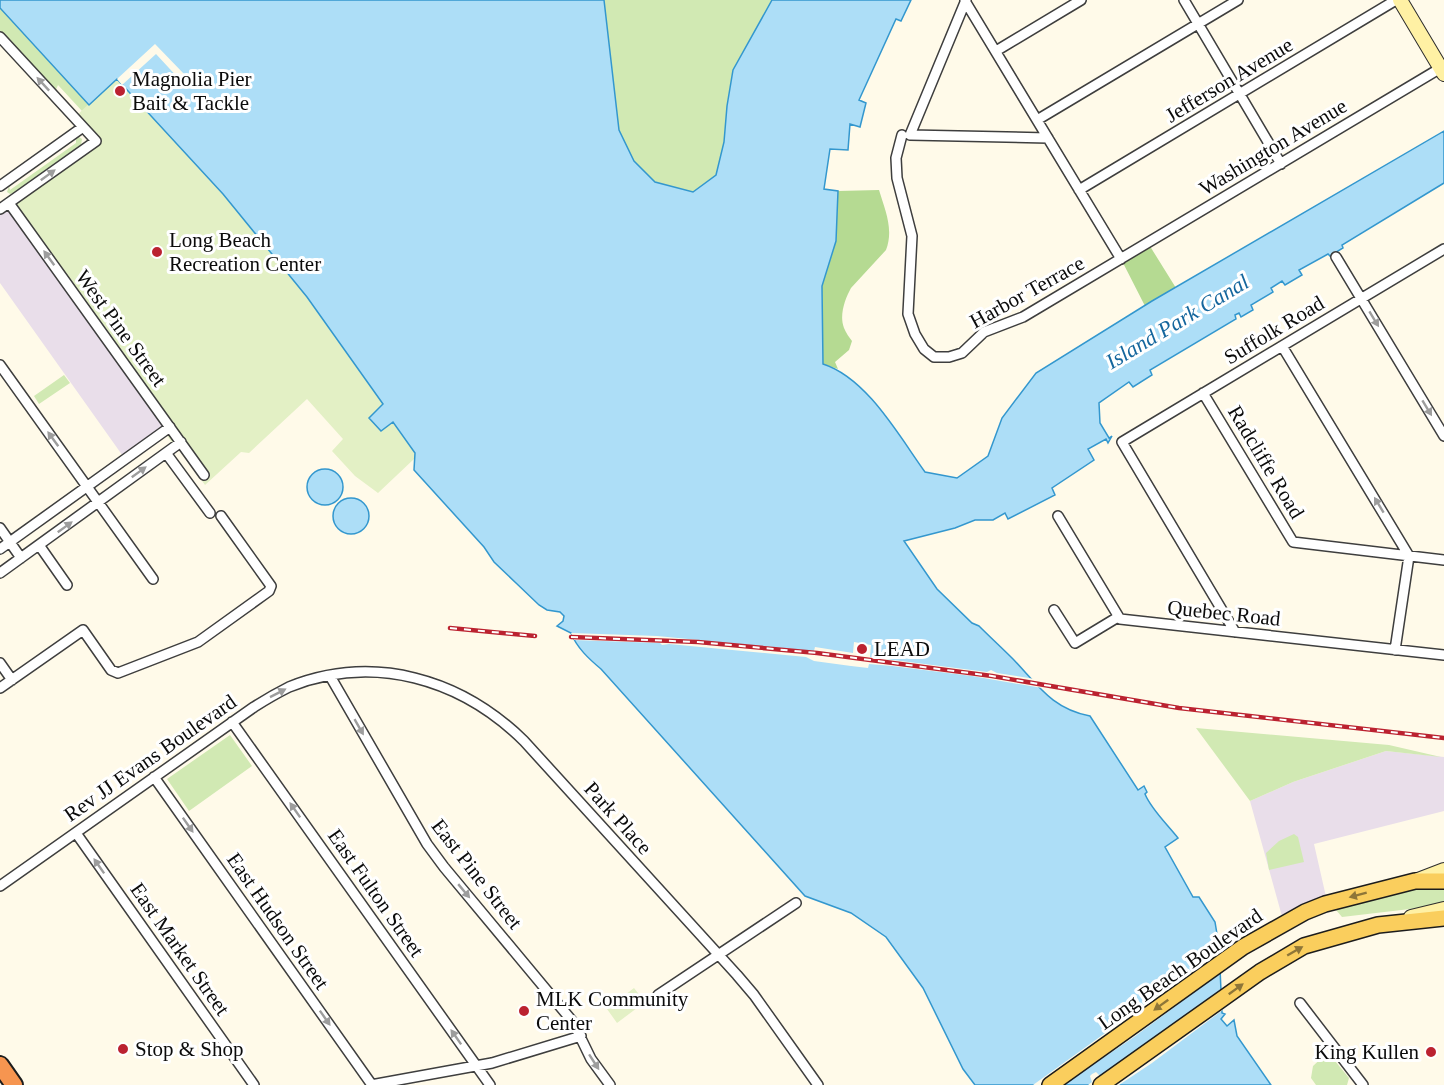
<svg xmlns="http://www.w3.org/2000/svg" width="1444" height="1085" font-family="Georgia,serif">
  <style>
    .industrial { fill: #e9deea }
    .green { fill: #d1e9b3 }
    .forest { fill: #b5da92 }
    .pitch { fill: #e3f0c5 }
    .water { fill: #addef7; stroke: #3397ce; stroke-width: 1.5 }
    .pier { fill: #fffae9 }
    .lines { fill: none; stroke-linecap: round; stroke-linejoin: round }
    .street-casing { stroke: #3e3e3e; stroke-width: 12 }
    .secondary-casing { stroke: #2d2d2d; stroke-width: 16 }
    .primary-casing { stroke: #1c1c1c; stroke-width: 18 }
    .highway-casing { stroke: #1c1c1c; stroke-width: 20 }
    .street { stroke: #fff; stroke-width: 9 }
    .secondary { stroke: #fff1a4; stroke-width: 14 }
    .primary { stroke: #face5d; stroke-width: 15 }
    .highway { stroke: #f69550; stroke-width: 16 }
    .rail-casing { stroke: #bb2230; stroke-width: 4.5 }
    .rail { stroke: #fff; stroke-width: 2; stroke-dasharray: 7; stroke-linecap: butt }
    .oneway { fill: #9d9d9d }
    .oneway2 { fill: #8e7638 }
    .poi-dot { fill: #bb2230; stroke: #fff; stroke-width: 2 }
    .labels { text-anchor: middle; stroke-width: 6; stroke-linejoin: round; paint-order: stroke }
    .poi-label { font-size: 21px; fill: #0b0b0b; stroke: #fff; text-anchor: start }
    .street-label { font-size: 21px; fill: #0b0b0b; stroke: #fff }
    .water-label { font-size: 22px; font-style: italic; fill: #14669d; stroke: #fff }
  </style>
  <rect width="100%" height="100%" fill="#fffae9"/>
  <path class="industrial" d="M10,207L169,427L125,459L0,283V214Z
    M1386,751L1444,757V811L1314,844L1327,901L1283,920L1250,801L1293,782Z"/>
  <path class="green" d="M604,0H772L733,70L727,106L724,142L716,176L693,192L655,182L634,161L619,130Z
    M0,8L89,105L82,111L58,85L55,92L0,33Z
    M79,137L82,139L81,145L13,193L10,194L7,192L9,186L10,190L76,143V138Z
    M64,375L70,383L39,404L34,396Z
    M1196,728L1389,745L1441,757L1386,751L1293,782L1250,801Z
    M230,735L252,766L189,811L167,779Z
    M1294,834L1298,837L1304,862L1269,870L1266,853L1279,841Z
    M1444,884V905L1342,917L1336,910L1338,907L1408,887Z
    M1326,1054L1331,1056L1349,1078L1347,1085H1316L1311,1078L1313,1066Z"/>
  <path class="forest" d="M879,190C885,210 894,229 886,250L851,288C845,299 839,315 844,328C846,333 849,337 852,341L849,350L835,362L838,369L823,364L822,286L836,241L838,191Z
    M1148,243L1176,288L1145,306L1121,259Z"/>
  <path class="pitch" d="M116,78L223,194L307,297L383,404L415,453L414,459L378,493L355,476L332,451L343,439L307,399L249,453L241,452L205,485L177,445L175,447L164,431L168,427L10,207L97,145L73,119Z
    M634,988L645,1002L617,1023L607,1009Z"/>
  <path class="water" d="M0,0H604L619,130L634,161L655,182L693,192L716,175L724,142L727,106L733,70L772,0H911L901,21L896,19L859,100L866,103L860,127L850,124L848,150L830,149L824,189L838,191L836,241L822,286L823,364C867,378 899,436 925,472L957,478L988,456L1002,418L1036,373L1152,301L1444,131V183L1342,245L1343,248L1330,256L1328,254L1299,270L1302,275L1285,285L1282,281L1271,288L1273,292L1251,305L1253,310L1241,317L1239,313L1235,315L1236,319L1150,370L1152,375L1133,387L1129,382L1099,403L1100,423L1109,438L1112,436L1108,443L1106,439L1088,449L1094,460L1052,488L1055,495L1008,519L1005,513L993,520H975L955,528L904,541L937,589L972,623L979,626C990,637 1002,648 1013,659C1038,685 1052,709 1090,716L1138,790L1144,786L1147,792L1145,794C1151,809 1167,824 1178,838L1165,847L1193,897H1199L1215,922L1219,946L1222,1013L1225,1014L1221,1019L1227,1026L1234,1020L1237,1036L1271,1085H975L963,1069L923,988L886,937L851,913L805,896L601,669C589,659 577,648 571,633L557,626L563,621L564,616L560,612L547,610L539,605L516,583L494,562L484,547L414,470L415,453L393,422L381,431L369,418L383,404L307,297L223,194L117,79L89,105L0,8Z
    M307 487a18 18 0 1 1 36 0a18 18 0 1 1-36 0Z
    M333 516a18 18 0 1 1 36 0a18 18 0 1 1-36 0Z"/>
  <path class="pier" d="M155,44L186,76L181,81L156,54L122,85L117,79Z
    M571,633L657,636L814,651L815,647L853,653L854,642L871,645L870,657L987,672L991,670L997,673L1035,679L1042,688L972,676L892,666L869,664L868,668L851,666L814,661L806,657L669,644L662,645L660,643L574,640Z
    M1222,949L1223,971L1134,1037L1063,1085H1033Z
    M1224,987V1009L1152,1063L1119,1085H1088L1092,1082L1090,1076L1092,1074L1096,1072L1100,1076Z"/>
  <g class="lines">
    <g class="street-casing">
      <path id="street" d="M966,0L910,135L1048,138
        M1184,0L1281,164
        M965,1L1121,259
        M0,37L96,141L0,209
        M996,51L1081,0
        M1037,120L1238,0
        M902,135L896,158L897,178L912,236L908,314L915,334L924,349L934,357H949L962,353L984,332L1023,317L1444,66
        M0,186L83,127
        M1079,190L1396,0
        M9,203L204,475
        M1336,257L1444,436
        M1282,346L1409,556L1395,650
        M0,365L153,579
        M1203,393L1293,542L1444,560
        M166,453L210,513
        M1058,516L1120,619L1444,655
        M0,528L21,558
        M39,545L67,585
        M0,549L170,427
        M0,573L181,442
        M1054,610L1075,643L1118,617
        M1235,632L1122,442L1444,249
        M0,663L12,680
        M330,676L427,844L444,867L573,1022L591,1059L610,1085
        M0,688L83,630L111,670L118,673L198,642L269,591L271,586L221,516
        M232,722L490,1085
        M154,777L372,1085
        M76,833L254,1085
        M0,886L254,707C265,700 277,693 289,687C374,653 461,679 524,741L737,975L754,995L818,1085
        M658,995L796,903
        M1300,1003L1363,1085
        M371,1085L492,1063L581,1036"/>
    </g>
    <g class="secondary-casing">
      <path id="secondary" d="M1400,0L1444,74
        M1418,880L1444,870
        M1411,917L1444,909"/>
    </g>
    <g class="primary-casing">
      <path id="primary" d="M1050,1085L1243,947L1305,912L1325,904L1415,881H1444
        M1101,1085L1260,972L1304,946L1378,925L1444,918"/>
    </g>
    <g class="highway-casing">
      <path id="highway" d="M0,1065L14,1085"/>
    </g>
    <use href="#street" class="street"/>
    <use href="#secondary" class="secondary"/>
    <use href="#primary" class="primary"/>
    <use href="#highway" class="highway"/>
    <g class="rail-casing">
      <path id="rail" d="M450,628L535,636
        M571,637L698,642L817,653L992,676L1179,708L1444,738"/>
    </g>
    <use href="#rail" class="rail"/>
  </g>
  <defs><path id="oneway-solid" d="M-6-.8H1V-3.2L6.5 0L1 3.2V.8H-6Z" transform="scale(1.5)"/></defs>
  <g class="oneway">
    <use href="#oneway-solid" transform="translate(43 84) rotate(-133)"/>
    <use href="#oneway-solid" transform="translate(48 175) rotate(-36)"/>
    <use href="#oneway-solid" transform="translate(49 258) rotate(-126)"/>
    <use href="#oneway-solid" transform="translate(1374 319) rotate(59)"/>
    <use href="#oneway-solid" transform="translate(1427 408) rotate(59)"/>
    <use href="#oneway-solid" transform="translate(53 439) rotate(-126)"/>
    <use href="#oneway-solid" transform="translate(139 472) rotate(-36)"/>
    <use href="#oneway-solid" transform="translate(1379 505) rotate(-121)"/>
    <use href="#oneway-solid" transform="translate(65 527) rotate(-36)"/>
    <use href="#oneway-solid" transform="translate(278 693) rotate(-27)"/>
    <use href="#oneway-solid" transform="translate(359 727) rotate(60)"/>
    <use href="#oneway-solid" transform="translate(295 810) rotate(-125)"/>
    <use href="#oneway-solid" transform="translate(188 825) rotate(55)"/>
    <use href="#oneway-solid" transform="translate(99 866) rotate(-125)"/>
    <use href="#oneway-solid" transform="translate(464 891) rotate(50)"/>
    <use href="#oneway-solid" transform="translate(325 1018) rotate(55)"/>
    <use href="#oneway-solid" transform="translate(456 1037) rotate(-125)"/>
    <use href="#oneway-solid" transform="translate(594 1062) rotate(57)"/>
  </g>
  <g class="oneway2">
    <use href="#oneway-solid" transform="translate(1358 895) rotate(165)"/>
    <use href="#oneway-solid" transform="translate(1295 951) rotate(-30)"/>
    <use href="#oneway-solid" transform="translate(1236 989) rotate(-36)"/>
    <use href="#oneway-solid" transform="translate(1161 1005) rotate(144)"/>
  </g>
  <g class="poi-dot">
    <circle cx="120" cy="91" r="6"/>
    <circle cx="157" cy="252" r="6"/>
    <circle cx="862" cy="649" r="6"/>
    <circle cx="524" cy="1011" r="6"/>
    <circle cx="123" cy="1049" r="6"/>
    <circle cx="1431" cy="1052" r="6"/>
  </g>
  <g class="labels">
    <g class="poi-label">
      <text x="132" y="86">Magnolia Pier<tspan x="132" dy="24">Bait &amp; Tackle</tspan></text>
      <text x="169" y="247">Long Beach<tspan x="169" dy="24">Recreation Center</tspan></text>
      <text x="874" y="656">LEAD</text>
      <text x="536" y="1006">MLK Community<tspan x="536" dy="24">Center</tspan></text>
      <text x="135" y="1056">Stop &amp; Shop</text>
      <text x="1419" y="1059" text-anchor="end">King Kullen</text>
    </g>
    <g class="street-label">
      <text transform="translate(1229 80) rotate(-31)" y="7">Jefferson Avenue</text>
      <text transform="translate(1273 147) rotate(-31)" y="7">Washington Avenue</text>
      <text transform="translate(1027 292) rotate(-29)" y="7">Harbor Terrace</text>
      <text transform="translate(121 328) rotate(54)" y="7">West Pine Street</text>
      <text transform="translate(1274 330) rotate(-31)" y="7">Suffolk Road</text>
      <text transform="translate(1266 462) rotate(59)" y="7">Radcliffe Road</text>
      <text transform="translate(1224 613) rotate(6)" y="7">Quebec Road</text>
      <text transform="translate(150 758) rotate(-35)" y="7">Rev JJ Evans Boulevard</text>
      <text transform="translate(618 818) rotate(48)" y="7">Park Place</text>
      <text transform="translate(477 874) rotate(52)" y="7">East Pine Street</text>
      <text transform="translate(376 893) rotate(55)" y="7">East Fulton Street</text>
      <text transform="translate(278 921) rotate(55)" y="7">East Hudson Street</text>
      <text transform="translate(180 949) rotate(55)" y="7">East Market Street</text>
      <text transform="translate(1180 969) rotate(-35)" y="7">Long Beach Boulevard</text>
    </g>
    <g class="water-label">
      <text transform="translate(1177 321) rotate(-31)" y="8">Island Park Canal</text>
    </g>
  </g>
</svg>
